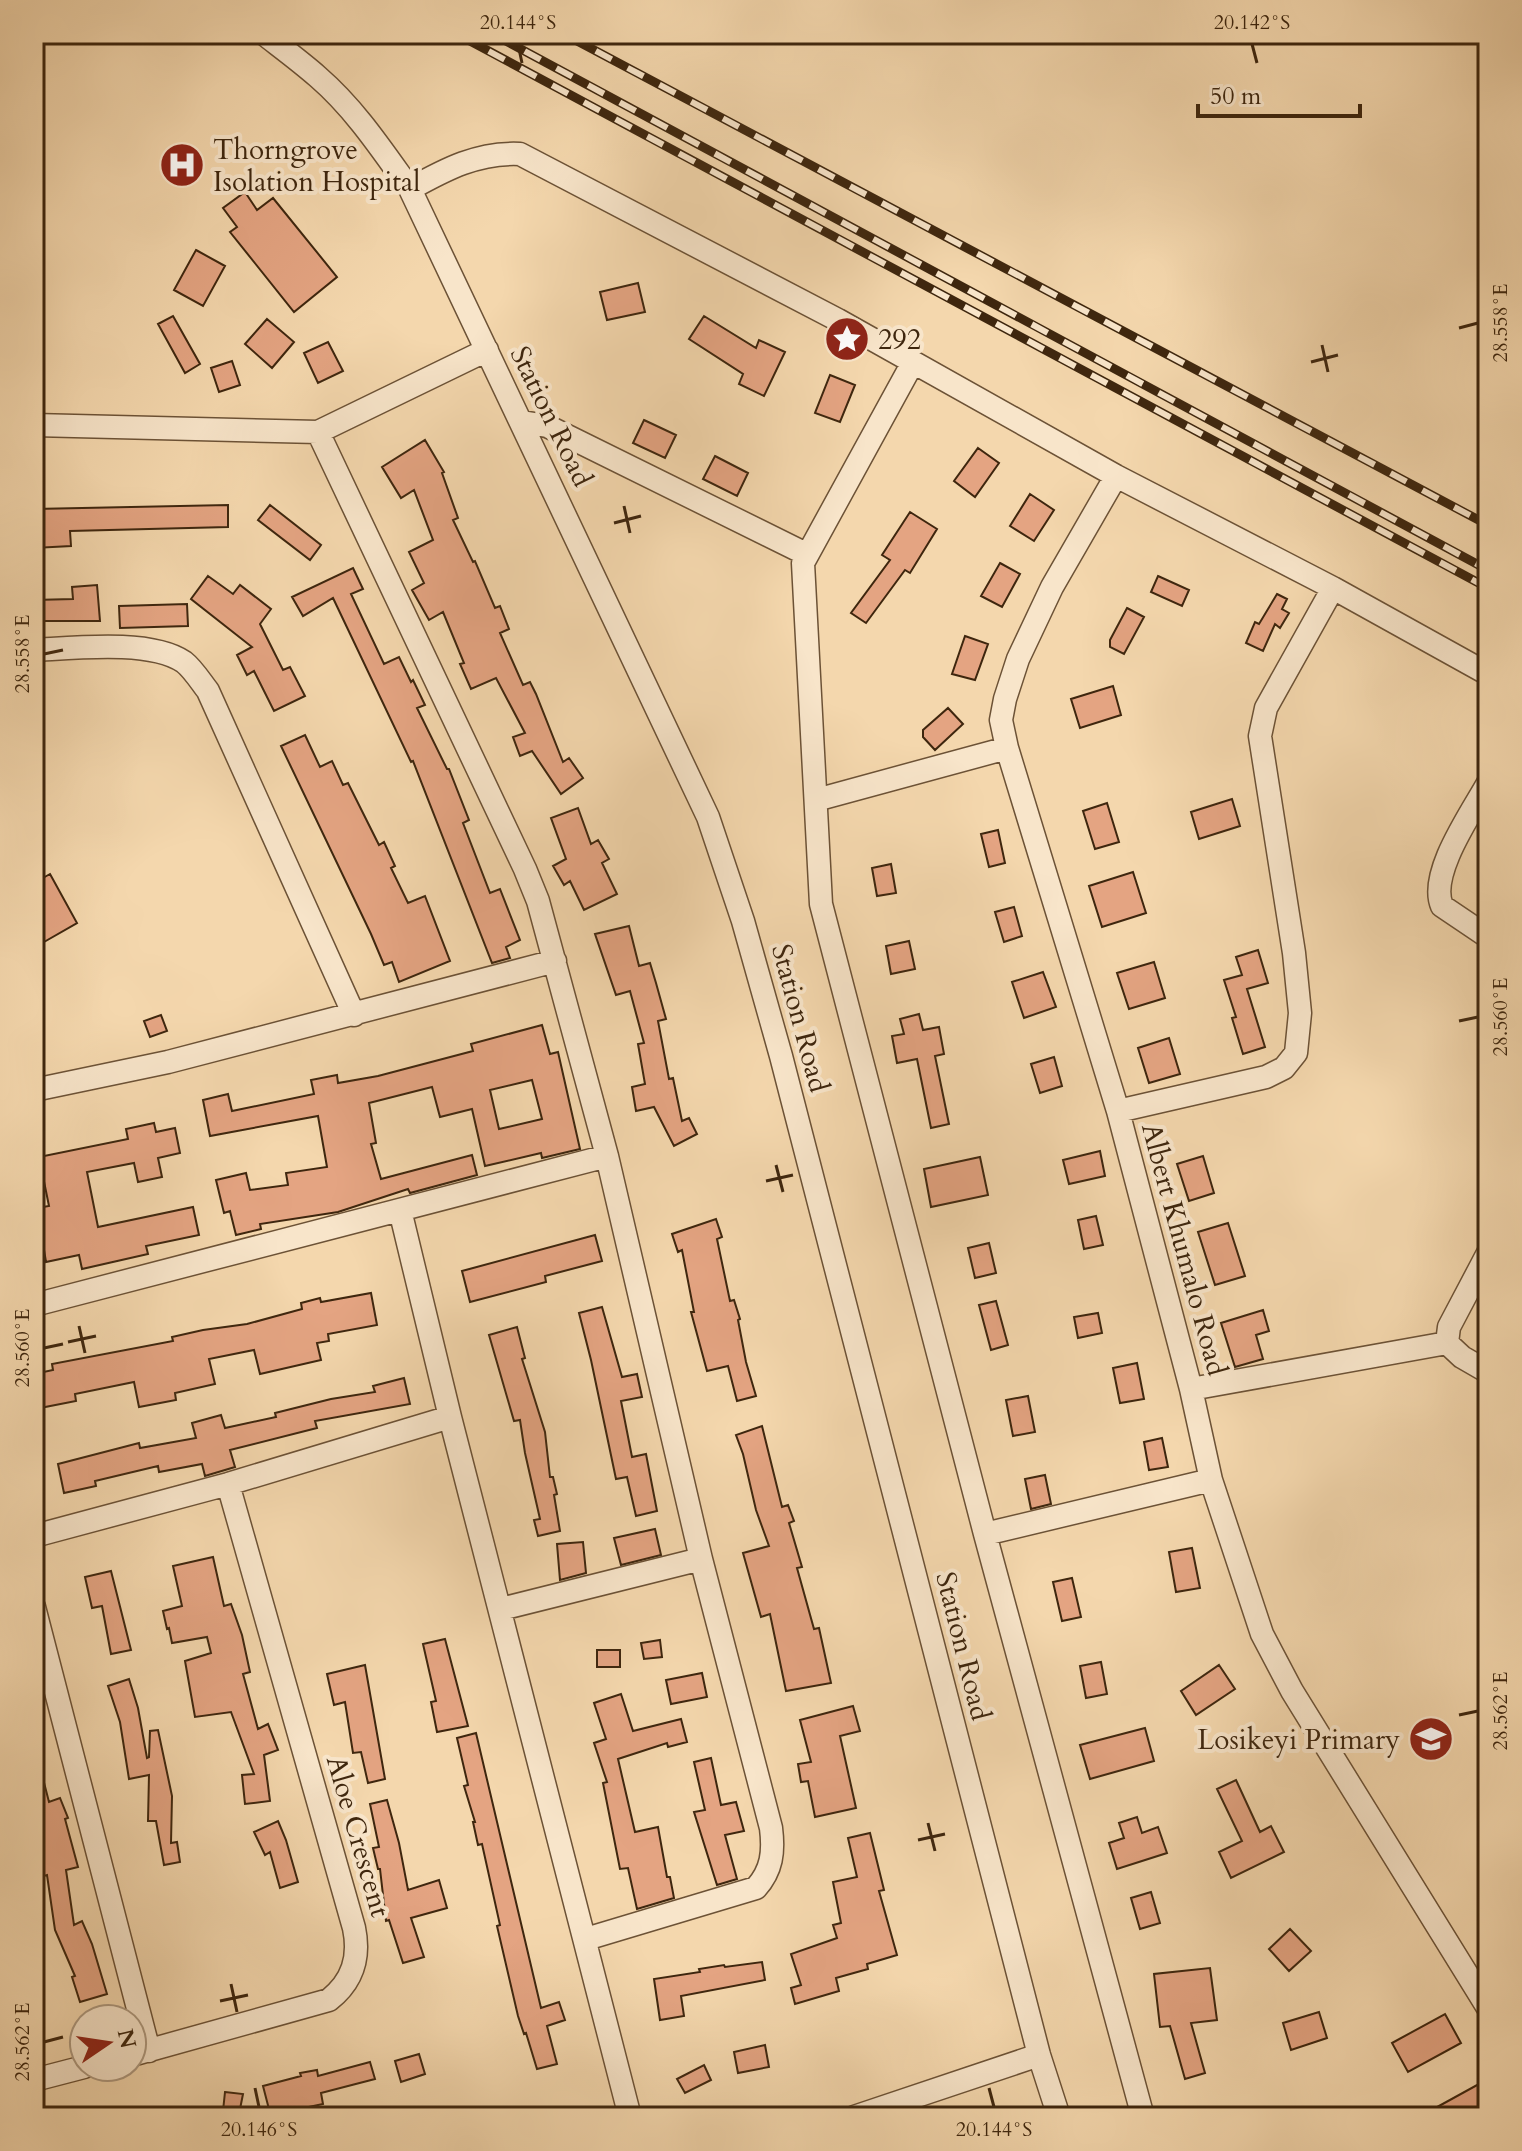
<svg xmlns="http://www.w3.org/2000/svg" width="1522" height="2151" font-family="Cardo,serif">
  <style>
    .building { fill: #e4a482; stroke: #3e260e; stroke-width: 2; fill-rule: evenodd }
    .lines { fill: none; stroke-linecap: round; stroke-linejoin: round }
    .street-casing { stroke: #6c5236; stroke-width: 25 }
    .street { stroke: #f8e5ca; stroke-width: 22 }
    .rail-casing { stroke: #3e260e; stroke-width: 9 }
    .rail { stroke: #f8e5ca; stroke-width: 6; stroke-dasharray: 18; stroke-linecap: butt }
    .ticks { fill: none; stroke: #3e260e; stroke-width: 3 }
    .labels { text-anchor: middle; stroke-width: 8; stroke-linejoin: round; paint-order: stroke }
    .poi-label { font-size: 28px; fill: #3e260e; stroke: #f8e5ca; text-anchor: start }
    .street-label { font-size: 28px; fill: #3e260e; stroke: #f8e5ca }
    .neatline { fill: none; stroke: #3e260e; stroke-width: 3 }
    .ticks-label { font-size: 20px; text-anchor: middle; fill: #3e260e }
  </style>
  <rect width="100%" height="100%" fill="#f4d7ad"/>
  <filter id="stains"><feTurbulence type="fractalNoise" baseFrequency=".0025" numOctaves="4"/><feColorMatrix values="0 0 0 0 .2 0 0 0 0 .09 0 0 0 0 .02 0 0 0 .5 -.17"/></filter>
  <radialGradient id="worn" r=".72"><stop offset=".6" stop-color="#630" stop-opacity="0"/><stop offset="1" stop-color="#630" stop-opacity=".3"/></radialGradient>
  <path class="building" d="M245,192L257,210L273,198L337,277L294,312L230,232L237,227L223,208Z
    M196,250L225,266L203,306L174,290Z
    M638,283L645,312L607,320L600,292Z
    M173,316L200,364L185,373L158,324Z
    M704,316L756,348L759,340L785,352L764,396L739,384L743,374L689,339Z
    M267,319L294,342L272,368L245,344Z
    M328,342L343,371L318,383L304,353Z
    M232,361L240,385L219,392L211,368Z
    M830,375L855,385L840,422L815,413Z
    M644,420L676,435L665,458L633,443Z
    M425,440L444,472L442,473L458,518L453,520L473,562L475,561L495,608L500,606L509,629L500,633L523,685L530,682L536,694L563,762L569,758L583,778L561,794L532,751L520,756L513,737L525,733L496,678L471,689L460,664L464,663L443,612L429,620L412,590L424,583L409,552L433,540L414,490L401,498L382,467Z
    M978,448L999,463L975,497L954,481Z
    M715,456L748,473L737,496L703,479Z
    M1030,494L1054,510L1034,541L1010,526Z
    M228,505V527L70,531L71,546L34,548V509Z
    M270,505L321,545L310,560L258,520Z
    M910,512L937,529L910,573L905,570L866,623L851,613L890,560L882,555Z
    M1000,563L1020,574L1002,607L981,596Z
    M353,568L363,589L351,594L384,664L399,657L411,682L413,680L425,705L417,708L447,769H449L469,820L463,823L490,893L500,889L520,940L506,947L510,958L492,963L413,761L411,762L333,598L303,616L292,597Z
    M208,576L233,594L240,585L271,609L260,624L283,670L290,667L305,696L274,711L254,671L247,675L237,655L252,647L191,599Z
    M1158,576L1189,590L1182,606L1151,592Z
    M97,585L100,621H34V600L73,599L72,587Z
    M1277,594L1287,599L1282,609L1289,613L1280,628L1275,624L1263,651L1246,643L1255,622L1259,624Z
    M187,604L188,626L120,628L119,606Z
    M1127,608L1144,617L1124,654L1110,647V640Z
    M965,636L988,644L975,680L952,674Z
    M1113,686L1121,715L1080,728L1071,699Z
    M948,708L963,724L935,750L923,737V730Z
    M305,735L320,767L332,761L343,785L348,783L379,845L384,842L395,866L391,868L408,903L425,896L450,961L399,982L392,962L384,965L371,934L281,746Z
    M1232,799L1240,826L1199,839L1191,812Z
    M1107,803L1119,842L1095,849L1083,811Z
    M578,808L591,844L598,840L609,859L602,863L617,894L584,910L570,881L564,885L553,866L566,859L551,818Z
    M998,830L1005,863L989,867L981,834Z
    M891,864L896,893L877,896L872,868Z
    M1133,872L1146,913L1102,927L1089,886Z
    M50,874L77,923L44,942L34,925V883Z
    M1014,907L1022,936L1004,942L995,912Z
    M629,926L639,966L650,963L656,983L666,1019L658,1021L669,1079L673,1078L682,1121L689,1118L697,1134L674,1146L654,1107L636,1111L632,1087L645,1084L638,1044L644,1043L630,991L616,995L595,934Z
    M909,941L915,969L891,974L886,946Z
    M1258,950L1268,983L1247,989L1265,1047L1243,1054L1232,1018L1236,1017L1224,980L1242,975L1236,957Z
    M1154,962L1165,998L1129,1009L1117,973Z
    M1043,972L1056,1007L1024,1018L1012,982Z
    M919,1014L923,1030L939,1027L944,1054L935,1056L949,1124L931,1128L917,1059L897,1063L892,1036L904,1034L900,1019Z
    M161,1015L167,1031L150,1037L144,1021Z
    M542,1025L550,1054L558,1052L580,1149L542,1158L541,1153L485,1166L472,1109L440,1117L432,1087L369,1103L376,1143L371,1144L381,1179L472,1155L477,1175L410,1193L408,1189L338,1212L260,1224L261,1229L236,1235L230,1211L224,1213L216,1180L246,1173L250,1190L288,1185L286,1173L327,1167L318,1116L210,1136L203,1100L228,1094L232,1111L314,1094L311,1080L337,1075L338,1083L378,1076L473,1051L471,1044ZM532,1080L542,1119L499,1129L490,1090Z
    M1169,1038L1180,1074L1149,1083L1138,1048Z
    M1054,1057L1062,1086L1040,1093L1031,1064Z
    M154,1123L156,1132L175,1128L180,1153L158,1158L162,1177L138,1182L134,1163L87,1172L98,1227L193,1207L199,1235L146,1246L148,1254L82,1269L79,1255L46,1262L37,1208L49,1206L39,1157L128,1139L126,1129Z
    M1100,1151L1105,1176L1069,1184L1063,1160Z
    M1203,1156L1214,1193L1189,1201L1177,1164Z
    M980,1157L988,1195L931,1207L924,1169Z
    M1096,1216L1103,1245L1084,1249L1078,1220Z
    M716,1219L722,1237L717,1239L730,1301L734,1300L740,1319L738,1320L746,1362L756,1396L737,1401L728,1366L707,1371L691,1312H694L682,1250L678,1252L672,1234Z
    M1228,1223L1245,1276L1215,1285L1198,1232Z
    M595,1235L602,1261L545,1276L546,1282L470,1302L462,1271Z
    M989,1243L996,1273L975,1278L968,1248Z
    M371,1293L377,1325L328,1334L329,1341L317,1343L321,1360L260,1374L254,1350L209,1359L215,1384L175,1393L176,1400L139,1407L134,1382L75,1394L76,1401L40,1408L34,1374L53,1370L52,1364L173,1341L172,1337L203,1330L247,1324L302,1309L301,1303L320,1298L321,1302Z
    M996,1301L1008,1345L991,1350L979,1305Z
    M602,1307L622,1377L637,1374L642,1397L621,1401L632,1457L646,1454L657,1511L636,1516L627,1477L616,1479L591,1360L579,1313Z
    M1263,1310L1269,1331L1256,1335L1263,1359L1235,1367L1221,1323Z
    M1098,1313L1102,1333L1078,1338L1074,1317Z
    M517,1327L525,1358L522,1359L545,1432L550,1477H553L557,1494L554,1495L560,1531L538,1536L534,1520L540,1519L525,1453L520,1420L514,1421L489,1335Z
    M1137,1363L1144,1399L1120,1403L1113,1368Z
    M404,1378L410,1404L315,1421L317,1428L230,1450L235,1467L205,1476L202,1464L159,1472L158,1466L95,1481L96,1486L64,1493L58,1464L139,1443L140,1448L196,1438L192,1423L221,1415L225,1428L276,1417L275,1413L331,1399L375,1392L373,1386Z
    M1028,1396L1035,1432L1013,1436L1006,1400Z
    M762,1426L782,1507L788,1505L794,1521L789,1523L802,1567L797,1568L814,1629L819,1628L831,1683L786,1691L770,1614L761,1617L743,1553L769,1546L756,1510L743,1454L736,1435Z
    M1162,1438L1168,1467L1149,1470L1144,1442Z
    M1045,1475L1051,1504L1031,1509L1025,1479Z
    M655,1529L661,1555L621,1565L614,1538Z
    M583,1542L586,1573L560,1580L557,1544Z
    M1192,1548L1200,1588L1176,1592L1169,1552Z
    M213,1557L224,1606L231,1604L242,1635L250,1672L243,1674L258,1729L268,1724L278,1750L264,1755L270,1801L245,1804L242,1775L254,1774L231,1712L195,1717L185,1661L211,1653L207,1637L172,1643L169,1628L167,1629L163,1611L182,1606L173,1566Z
    M111,1571L131,1650L111,1654L102,1606L92,1608L85,1577Z
    M1072,1578L1081,1617L1062,1621L1053,1582Z
    M445,1639L468,1726L437,1732L431,1702L436,1701L423,1644Z
    M660,1640L662,1657L644,1659L641,1643Z
    M597,1650H620V1667H597Z
    M1101,1662L1107,1694L1086,1698L1080,1666Z
    M365,1665L385,1779L368,1783L361,1752L353,1753L345,1702L334,1705L327,1674Z
    M1219,1665L1235,1689L1196,1715L1181,1691Z
    M702,1673L707,1697L671,1704L666,1680Z
    M129,1679L138,1708L147,1758L149,1757L150,1731L158,1730L172,1796L171,1843L177,1842L180,1862L164,1865L156,1821H148L149,1775L129,1779L120,1722L108,1686Z
    M621,1694L633,1731L681,1719L687,1742L668,1747L667,1743L618,1759L635,1832L658,1827L667,1877H670L674,1898L637,1909L628,1868L620,1869L603,1783L607,1782L594,1743L606,1739L594,1703Z
    M853,1706L860,1731L840,1736L856,1808L815,1817L808,1781L801,1782L798,1764L811,1762L800,1720Z
    M1145,1728L1154,1761L1090,1779L1080,1745Z
    M476,1733L541,2008L559,2002L565,2020L547,2026L557,2064L537,2069L526,2033L524,2034L518,2016L497,1926L500,1925L482,1844L478,1845L473,1822H475L464,1786L468,1785L457,1738Z
    M711,1758L721,1805L736,1802L744,1831L725,1835L737,1879L717,1885L694,1812L705,1810L694,1762Z
    M34,1767H40L49,1802L60,1798L68,1818L65,1819L78,1867L66,1870L74,1925L82,1921L92,1944L107,1994L80,2002L72,1977L75,1976L55,1930L47,1875L34,1879Z
    M1236,1780L1260,1832L1271,1826L1284,1852L1231,1878L1219,1852L1242,1841L1217,1789Z
    M387,1800L399,1843L408,1890L439,1880L447,1908L411,1918L424,1957L403,1963L389,1920L386,1921L380,1869H378L373,1848L379,1847L370,1804Z
    M1137,1817L1142,1833L1158,1827L1167,1853L1117,1869L1109,1843L1124,1838L1119,1823Z
    M278,1821L286,1840L298,1882L280,1888L270,1852L265,1855L254,1832Z
    M870,1833L884,1890L879,1891L897,1955L867,1964L868,1969L836,1978L839,1991L795,2004L791,1988L801,1985L791,1954L837,1938L833,1925L841,1923L833,1882L857,1877L848,1838Z
    M1151,1892L1160,1923L1140,1929L1131,1898Z
    M1290,1929L1311,1951L1289,1971L1269,1949Z
    M762,1962L765,1980L681,1996L684,2016L660,2020L654,1979L700,1972L699,1969L724,1965L725,1967Z
    M1210,1968L1217,2020L1191,2023L1205,2073L1185,2079L1170,2026L1160,2027L1154,1974Z
    M1319,2012L1327,2038L1291,2050L1283,2023Z
    M1445,2014L1461,2043L1408,2072L1392,2043Z
    M765,2045L769,2067L738,2073L734,2052Z
    M419,2054L425,2074L401,2082L395,2061Z
    M370,2062L375,2079L321,2093L323,2104L294,2110L296,2117H271L263,2086L301,2076L300,2073L317,2070L318,2076Z
    M704,2065L711,2080L685,2093L677,2079Z
    M1488,2079V2117H1419Z
    M225,2092L243,2094L239,2114L223,2111Z"/>
  <g class="lines">
    <g class="street-casing">
      <path id="street" d="M264,34C282,48 301,62 318,77C355,109 382,150 410,189L708,817L743,921L781,1056L1039,2055L1059,2117
        M410,189C446,169 478,152 520,154L838,320L1116,476L1333,588L1488,674
        M912,364L803,563L821,904L985,1534L1143,2117
        M522,422L547,426L806,554
        M34,425L318,432L487,350
        M318,432L525,869L538,901L607,1156L701,1559L771,1828C774,1852 772,1870 756,1888L586,1939
        M1116,476L1052,587L1018,659L1005,699L1001,720L1007,748L1118,1111L1191,1389L1211,1480L1262,1634L1292,1691L1488,2008
        M34,650C73,648 151,639 184,662C193,669 201,682 208,691L354,1015
        M1488,783C1472,812 1428,874 1442,906L1488,937
        M816,800L1007,748
        M34,1090L168,1062L555,961
        M1118,1111L1266,1077L1284,1068L1296,1053L1300,1013L1294,953L1260,736L1266,708L1333,588
        M400,1210L450,1417L630,2117
        M34,1305L607,1156
        M1447,1343L1449,1327L1488,1253
        M1191,1389L1447,1343L1462,1357L1488,1372
        M985,1534L1211,1480
        M34,1536L228,1484L450,1417
        M34,1607L149,2051
        M501,1609L701,1559
        M132,2055L329,2000C353,1981 360,1957 354,1928L228,1484
        M34,2080L84,2067
        M854,2117L1039,2055"/>
    </g>
    <use href="#street" class="street"/>
    <g class="rail-casing">
      <path id="rail" d="M457,34L1488,588
        M493,34L1488,570
        M564,34L1488,525"/>
    </g>
    <use href="#rail" class="rail"/>
  </g>
  <path class="ticks" d="M518,44L522,63M1252,44L1257,63M1459,328L1478,323M1322,345L1328,372M1311,362L1338,355M624,506L630,533M614,523L641,516M44,654L63,650M1459,1021L1478,1017M776,1165L783,1192M766,1181L793,1175M79,1326L85,1353M68,1342L96,1336M44,1348L63,1344M1459,1715L1478,1711M928,1823L935,1851M918,1840L945,1834M231,1984L237,2012M220,2001L248,1995M44,2042L63,2037M255,2088L259,2107M989,2088L994,2107"/>
  <defs>
    <g id="hospital-disc" transform="scale(2.3)"><circle r="9.5" fill="#8f2418" stroke="#f8e5ca"/><path d="M-5-5h3v3.5h4V-5h3V5h-3V1.5h-4V5h-3Z" fill="#fff"/></g>
    <g id="sight-disc" transform="scale(2.3)"><circle r="9.5" fill="#8f2418" stroke="#f8e5ca"/><path d="M0-6L1.8-2.2L6-1.7L2.9 1.2L3.7 5.4L0 3.3L-3.7 5.4L-2.9 1.2L-6-1.7L-1.8-2.2Z" fill="#fff"/></g>
    <g id="school-disc" transform="scale(2.3)"><circle r="9.5" fill="#8f2418" stroke="#f8e5ca"/><path d="M0-5L7-2L0 1L-7-2ZM-4 1L0 2.5L4 1V4Q0 6-4 4Z" fill="#fff"/></g>
  </defs>
  <g fill-rule="evenodd">
    <use href="#hospital-disc" x="182" y="165"/>
    <use href="#sight-disc" x="847" y="339"/>
    <use href="#school-disc" x="1431" y="1739"/>
  </g>
  <g class="labels">
    <g class="poi-label">
      <text x="213" y="159">Thorngrove<tspan x="213" dy="32">Isolation Hospital</tspan></text>
      <text x="878" y="349">292</text>
      <text x="1400" y="1749" text-anchor="end">Losikeyi Primary</text>
    </g>
    <g class="street-label">
      <text transform="translate(552 416) rotate(64)" y="10">Station Road</text>
      <text transform="translate(801 1018) rotate(75)" y="10">Station Road</text>
      <text transform="translate(1185 1249) rotate(75)" y="10">Albert Khumalo Road</text>
      <text transform="translate(964 1646) rotate(76)" y="10">Station Road</text>
      <text transform="translate(359 1836) rotate(74)" y="10">Aloe Crescent</text>
    </g>
  </g>
  <rect width="1522" height="2151" fill="none" stroke="#f4d7ad" stroke-width="88"/>
  <g transform="translate(108 2043) rotate(77)"><circle r="38" fill="#f8e5ca" stroke="#ae997f" stroke-width="2"/>
  <path d="M0-6L14 30L0 20L-14 30Z" fill="#8f2418"/>
  <text y="-12" font-size="22" font-weight="bold" text-anchor="middle" fill="#3e260e">N</text>
  </g>
  <path d="M1198 104v12h162v-12" fill="none" stroke="#3e260e" stroke-width="4"/>
  <text x="1210" y="104" font-size="24" fill="#3e260e" stroke="#f8e5ca" stroke-width="6" paint-order="stroke">50 m</text>
  <rect x="44" y="44" width="1434" height="2063" class="neatline"/>
  <g class="ticks-label">
    <text x="518" y="29">20.144°S</text>
    <text x="1252" y="29">20.142°S</text>
    <text transform="translate(1500 323) rotate(-90)" y="7">28.558°E</text>
    <text transform="translate(22 654) rotate(-90)" y="7">28.558°E</text>
    <text transform="translate(1500 1017) rotate(-90)" y="7">28.560°E</text>
    <text transform="translate(22 1348) rotate(-90)" y="7">28.560°E</text>
    <text transform="translate(1500 1711) rotate(-90)" y="7">28.562°E</text>
    <text transform="translate(22 2042) rotate(-90)" y="7">28.562°E</text>
    <text x="259" y="2136">20.146°S</text>
    <text x="994" y="2136">20.144°S</text>
  </g>
  <rect width="100%" height="100%" filter="url(#stains)"/>
  <rect width="100%" height="100%" fill="url(#worn)"/>
</svg>
